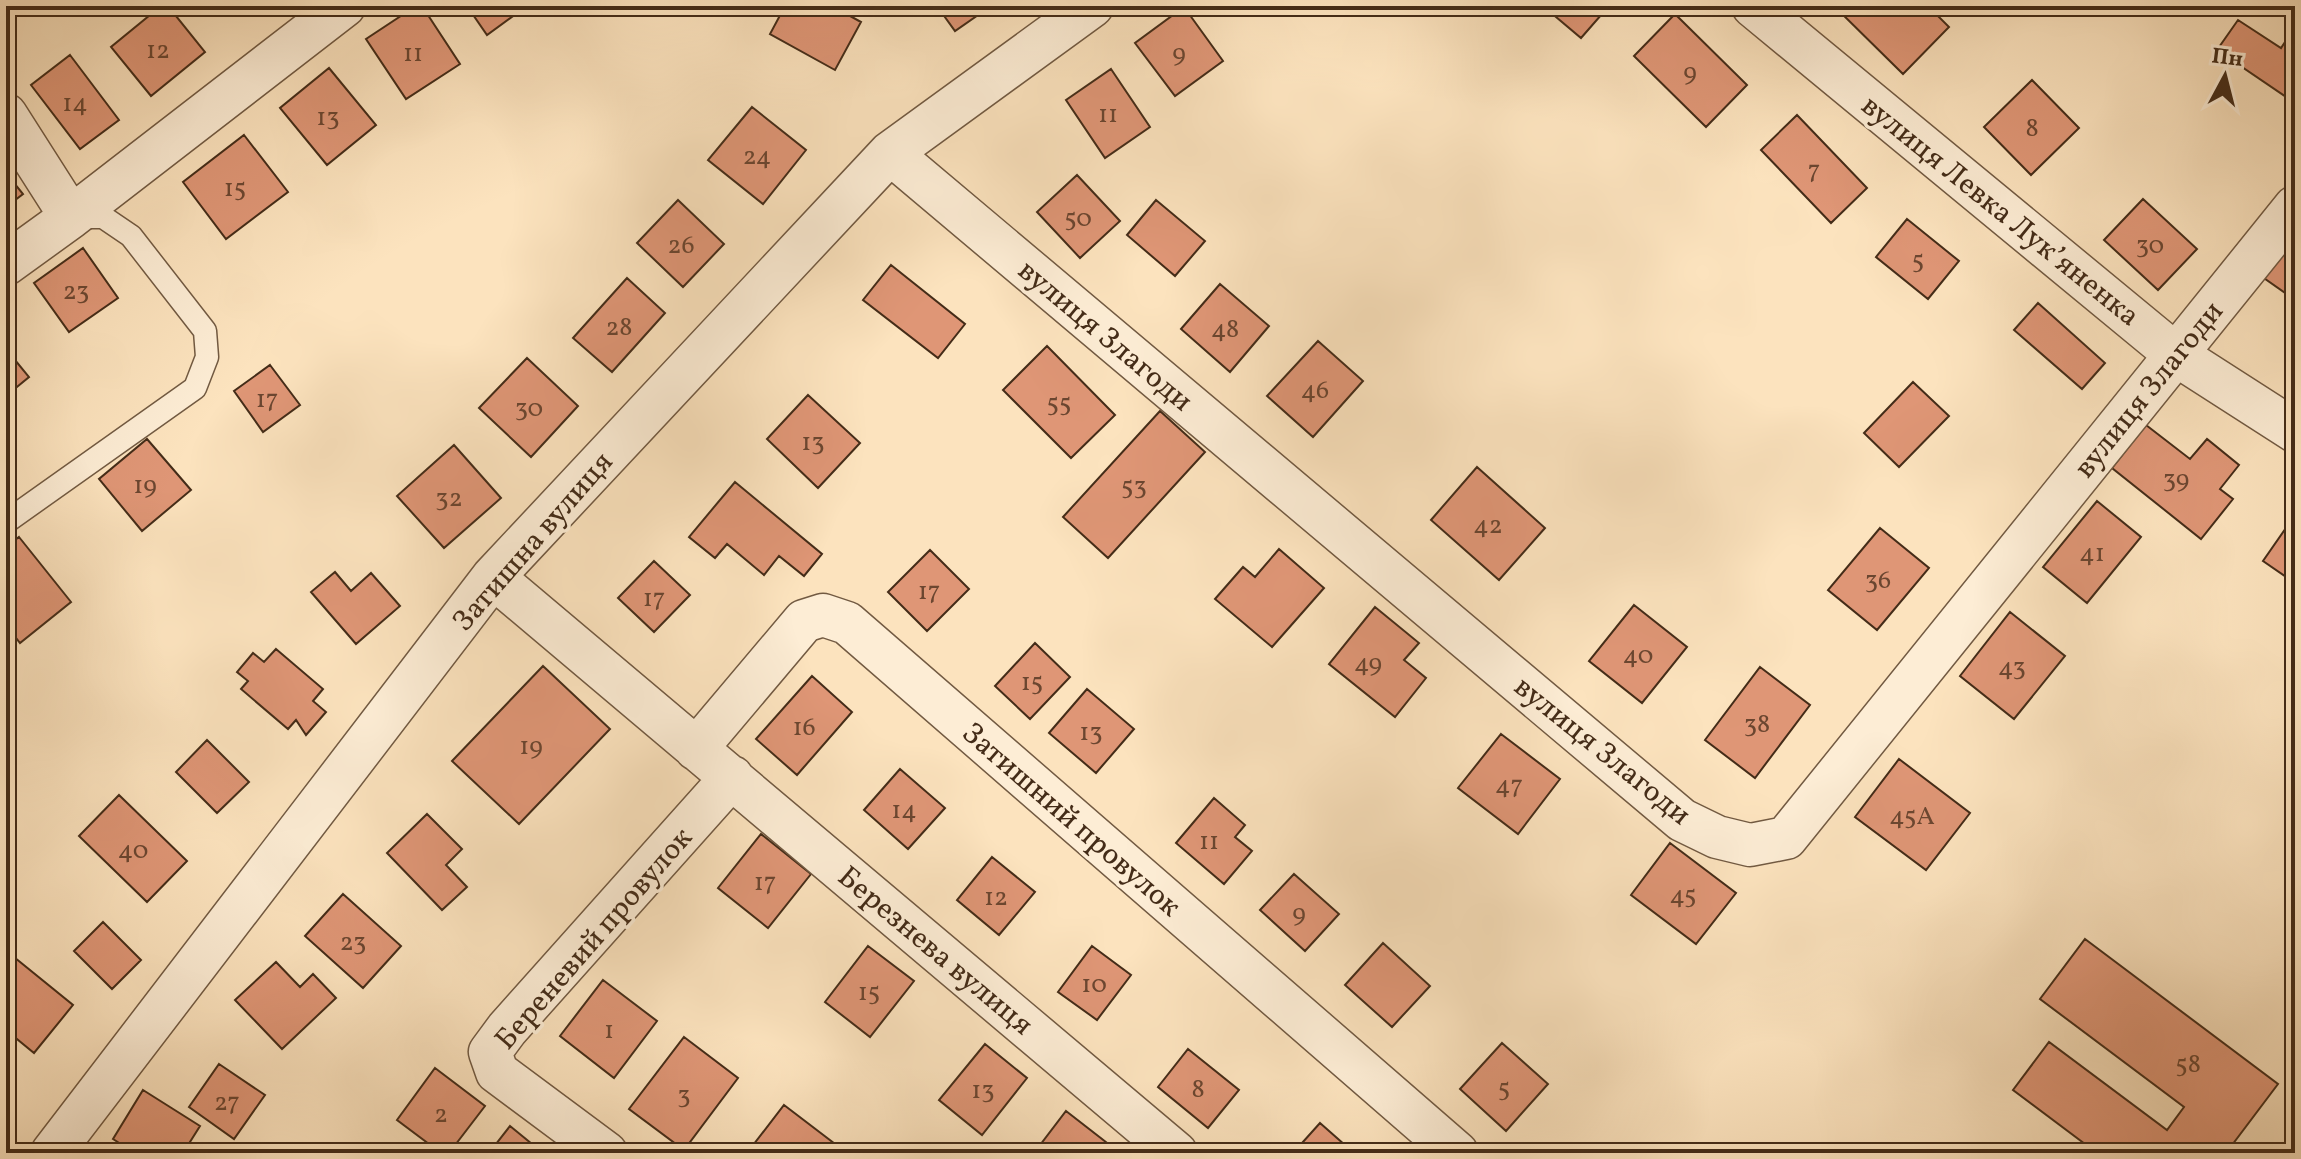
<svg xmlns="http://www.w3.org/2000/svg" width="2301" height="1159" font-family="Vollkorn,serif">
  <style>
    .building { fill: #df9676; stroke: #442c18; stroke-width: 2 }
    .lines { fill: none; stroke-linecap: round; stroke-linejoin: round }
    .lane-casing { stroke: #725a42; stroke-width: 25 }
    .street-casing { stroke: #725a42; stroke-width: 45 }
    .lane { stroke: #fdedd5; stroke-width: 22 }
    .street { stroke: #fdedd5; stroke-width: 42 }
    .labels { text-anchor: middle; stroke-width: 7; stroke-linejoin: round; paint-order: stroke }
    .number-label { font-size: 26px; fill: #6b4630 }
    .street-label { font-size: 30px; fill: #442c18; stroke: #fdedd5 }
  </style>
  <rect width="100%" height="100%" fill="#fce3be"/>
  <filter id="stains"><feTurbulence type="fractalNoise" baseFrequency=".0025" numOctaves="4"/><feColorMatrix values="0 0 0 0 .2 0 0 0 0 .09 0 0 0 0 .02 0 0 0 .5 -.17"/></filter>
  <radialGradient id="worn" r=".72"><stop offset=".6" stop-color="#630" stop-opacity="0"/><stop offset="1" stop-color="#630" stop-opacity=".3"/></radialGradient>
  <path class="building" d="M161,6H168L205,52L151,96L111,47Z
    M416,6H422L460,64L406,99L366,39Z
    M467,6H527L487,35Z
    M785,6H832L861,22L835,70L770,34Z
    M937,6H991L955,31Z
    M1543,6H1609L1581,38Z
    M1834,6H1928L1949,27L1903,74Z
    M1184,7L1223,61L1175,96L1135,43Z
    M1675,14L1747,85L1706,127L1634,56Z
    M2238,20L2281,48L2293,30L2295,32V103L2217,50Z
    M70,55L119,120L80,149L31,85Z
    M329,68L376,125L327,165L280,108Z
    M1111,69L1150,127L1105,158L1066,100Z
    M2032,80L2079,128L2031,175L1984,127Z
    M752,107L806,150L763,204L708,160Z
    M1797,115L1867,188L1831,223L1761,150Z
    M244,135L288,192L226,239L183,182Z
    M6,173L23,194L6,207Z
    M1077,175L1120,221L1080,258L1037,212Z
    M2143,199L2197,249L2158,290L2104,240Z
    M678,200L724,244L683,287L637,243Z
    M1156,200L1205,241L1175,276L1127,235Z
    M1907,219L1959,261L1928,299L1876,257Z
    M2288,239L2295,244V300L2261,276Z
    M83,248L118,298L69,332L34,283Z
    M891,265L965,324L938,358L863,300Z
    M627,278L665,313L612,372L573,338Z
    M1220,284L1269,326L1230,372L1181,329Z
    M2038,303L2105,363L2082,389L2014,330Z
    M1318,341L1363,381L1313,437L1267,396Z
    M1047,346L1115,415L1071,458L1003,390Z
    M6,349L29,377L6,396Z
    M527,358L578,406L531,457L479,408Z
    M270,365L300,405L263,432L234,391Z
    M1913,382L1949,416L1899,467L1864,433Z
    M808,395L860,443L818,488L767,439Z
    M1160,411L1205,452L1108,558L1063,517Z
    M2146,425L2190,459L2207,439L2239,465L2220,489L2233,499L2201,539L2112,468Z
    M147,439L191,490L142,531L99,479Z
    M454,445L501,498L444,548L397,496Z
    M1477,467L1545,528L1499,580L1431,520Z
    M735,482L822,554L804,576L779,556L764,575L727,544L715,558L689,537Z
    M2097,501L2141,537L2087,603L2043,567Z
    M2295,515V583L2263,561Z
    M1880,528L1929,568L1877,630L1828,590Z
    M19,537L71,602L20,643L6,625V547Z
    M1279,549L1324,588L1272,647L1215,599L1243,567L1255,577Z
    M930,550L969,589L927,631L888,592Z
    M654,561L690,595L654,632L618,598Z
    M335,572L351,591L371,573L400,606L356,644L311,592Z
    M1634,605L1687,647L1642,703L1589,661Z
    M1375,607L1419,643L1404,660L1426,678L1395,717L1329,664Z
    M2010,612L2065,656L2014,719L1960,676Z
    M1035,643L1070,677L1030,719L995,686Z
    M276,649L323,689L313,701L326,712L306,735L296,720L288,729L241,689L248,681L237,672L253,653L264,662Z
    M543,666L610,729L519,824L452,761Z
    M1760,667L1810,705L1755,778L1705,740Z
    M812,676L852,712L797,775L756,739Z
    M1087,689L1134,729L1096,773L1049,733Z
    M1501,734L1560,779L1518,834L1458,788Z
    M207,740L249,782L217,813L176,772Z
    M1899,759L1970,813L1926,870L1855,817Z
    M900,769L945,808L908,849L864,810Z
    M119,795L187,861L147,902L79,836Z
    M1214,798L1245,825L1235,837L1252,851L1224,884L1176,843Z
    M427,814L462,849L446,865L467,887L442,910L387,853Z
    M761,834L811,874L768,928L718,888Z
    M1670,843L1736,893L1696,944L1631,895Z
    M992,857L1035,892L999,935L957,900Z
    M1294,874L1339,914L1305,951L1260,910Z
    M343,894L401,946L363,988L305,936Z
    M103,922L141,960L112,989L74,951Z
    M2085,939L2278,1084L2226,1153H2097L2013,1090L2049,1042L2167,1130L2184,1107L2040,999Z
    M1383,943L1430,986L1392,1027L1345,985Z
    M868,946L914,981L870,1037L825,1002Z
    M1092,946L1131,975L1097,1020L1058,992Z
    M9,953L73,1005L34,1053L6,1030V957Z
    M276,962L300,987L313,974L336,998L282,1049L235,1000Z
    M603,980L657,1021L614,1078L560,1036Z
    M684,1037L738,1078L684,1150L629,1109Z
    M1502,1043L1548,1084L1506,1131L1460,1089Z
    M985,1044L1027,1078L982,1135L939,1100Z
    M1188,1049L1239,1090L1208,1128L1158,1087Z
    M219,1064L265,1095L234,1139L189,1107Z
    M435,1068L485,1106L449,1153H441L397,1120Z
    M143,1090L200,1126L183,1153H135L113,1139Z
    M784,1105L839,1147L835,1153H747Z
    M1066,1111L1120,1153H1034Z
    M1320,1123L1354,1153H1293Z
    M510,1126L543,1153H489Z"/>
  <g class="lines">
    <g class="lane-casing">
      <path id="lane" d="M6,522L195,388L207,357L205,331L131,236L103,217H76"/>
    </g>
    <g class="street-casing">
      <path id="street" d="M1753,6L2175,354L2295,431
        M6,115L71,217
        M890,153L1682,820L1717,837L1750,845L1786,838L2295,207
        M6,264L71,217L344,6
        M493,577L1176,1153
        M696,749L804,621L823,615L847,623L1457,1153
        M52,1153L493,577L890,153L1092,6
        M606,1153L497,1072L490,1052L507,1029L732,777"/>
    </g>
    <use href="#lane" class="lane"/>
    <use href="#street" class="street"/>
  </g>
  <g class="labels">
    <g class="number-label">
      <text x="158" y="58">12</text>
      <text x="413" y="61">11</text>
      <text x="1179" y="61">9</text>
      <text x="1690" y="80">9</text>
      <text x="75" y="111">14</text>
      <text x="1108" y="122">11</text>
      <text x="328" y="125">13</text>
      <text x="2032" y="136">8</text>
      <text x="757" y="164">24</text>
      <text x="1814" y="178">7</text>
      <text x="235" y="196">15</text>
      <text x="1078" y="226">50</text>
      <text x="681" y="253">26</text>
      <text x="2150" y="253">30</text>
      <text x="1918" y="268">5</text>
      <text x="76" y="299">23</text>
      <text x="619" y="335">28</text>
      <text x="1225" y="337">48</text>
      <text x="1315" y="398">46</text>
      <text x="267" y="407">17</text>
      <text x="1059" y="411">55</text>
      <text x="529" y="416">30</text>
      <text x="813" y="450">13</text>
      <text x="2176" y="487">39</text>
      <text x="145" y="493">19</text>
      <text x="1134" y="494">53</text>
      <text x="449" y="506">32</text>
      <text x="1488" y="533">42</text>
      <text x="2092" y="561">41</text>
      <text x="1878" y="588">36</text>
      <text x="929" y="599">17</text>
      <text x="654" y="606">17</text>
      <text x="1638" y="663">40</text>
      <text x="1368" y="671">49</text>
      <text x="2012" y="675">43</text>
      <text x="1032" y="690">15</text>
      <text x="1757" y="732">38</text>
      <text x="804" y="735">16</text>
      <text x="1091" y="740">13</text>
      <text x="531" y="754">19</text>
      <text x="1509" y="793">47</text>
      <text x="904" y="818">14</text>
      <text x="1912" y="824">45А</text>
      <text x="1209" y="849">11</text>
      <text x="133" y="858">40</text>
      <text x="765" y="890">17</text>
      <text x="1683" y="903">45</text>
      <text x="996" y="905">12</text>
      <text x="1299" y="921">9</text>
      <text x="353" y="950">23</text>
      <text x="1094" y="992">10</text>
      <text x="869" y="1000">15</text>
      <text x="609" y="1038">1</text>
      <text x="2188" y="1072">58</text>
      <text x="1504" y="1096">5</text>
      <text x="1198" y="1097">8</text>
      <text x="983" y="1098">13</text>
      <text x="684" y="1103">3</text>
      <text x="227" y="1110">27</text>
      <text x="441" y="1122">2</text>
    </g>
    <g class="street-label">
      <text transform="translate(2001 210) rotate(39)" y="10">вулиця Левка Лукʼяненка</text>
      <text transform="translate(1106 335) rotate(40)" y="10">вулиця Злагоди</text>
      <text transform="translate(2148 389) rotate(-51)" y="10">вулиця Злагоди</text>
      <text transform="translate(532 541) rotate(-49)" y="10">Затишна вулиця</text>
      <text transform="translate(1603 750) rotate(39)" y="10">вулиця Злагоди</text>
      <text transform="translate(1072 819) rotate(41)" y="10">Затишний провулок</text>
      <text transform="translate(593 938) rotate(-49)" y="10">Береневий провулок</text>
      <text transform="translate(936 950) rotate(40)" y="10">Березнева вулиця</text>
    </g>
  </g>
  <rect width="2301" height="1159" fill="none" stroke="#fce3be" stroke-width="32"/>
  <rect x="8" y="8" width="2285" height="1143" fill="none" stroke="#442c18" stroke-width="4"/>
  <rect x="16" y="16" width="2269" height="1127" fill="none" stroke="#442c18" stroke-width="2"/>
  <g transform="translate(2225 76) rotate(7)" stroke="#fdedd5" stroke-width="6" paint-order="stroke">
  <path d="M0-6L14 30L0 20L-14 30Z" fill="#442c18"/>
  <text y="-12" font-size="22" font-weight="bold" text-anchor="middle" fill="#442c18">Пн</text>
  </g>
  <rect width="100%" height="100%" filter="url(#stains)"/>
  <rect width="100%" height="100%" fill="url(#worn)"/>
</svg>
